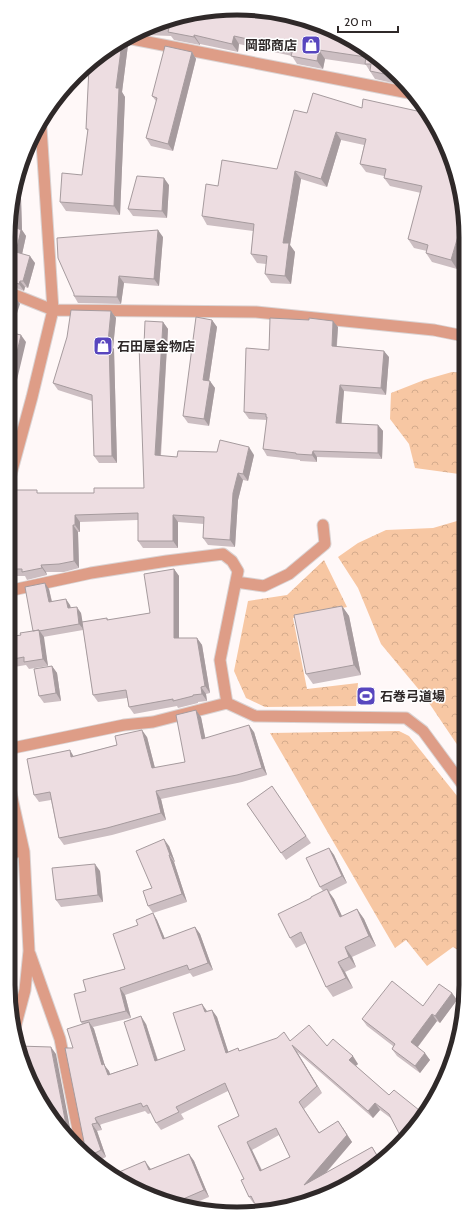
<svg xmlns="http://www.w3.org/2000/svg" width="474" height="1222" font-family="Cabin,'Noto Sans JP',sans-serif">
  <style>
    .forest { fill: url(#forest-crowns) }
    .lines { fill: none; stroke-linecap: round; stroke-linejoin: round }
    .minor-casing { stroke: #dad3d3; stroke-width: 13 }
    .minor { stroke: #de9d87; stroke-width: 11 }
    .wall { fill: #ccbec2; fill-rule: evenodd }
    .shaded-wall { fill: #a69b9e }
    .building { fill: #eddde1; stroke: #a69b9e; fill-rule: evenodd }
    .labels { text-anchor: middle; stroke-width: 3; stroke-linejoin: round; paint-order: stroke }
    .poi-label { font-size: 13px; font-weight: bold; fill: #2f2929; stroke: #fff; text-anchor: start }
    .rim { fill: none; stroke: #2f2929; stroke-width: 5 }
  </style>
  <defs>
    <pattern id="forest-crowns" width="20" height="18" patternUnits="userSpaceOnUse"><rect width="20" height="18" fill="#f7c7a3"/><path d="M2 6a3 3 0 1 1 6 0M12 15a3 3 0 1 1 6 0" fill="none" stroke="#d4ab8c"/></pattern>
  </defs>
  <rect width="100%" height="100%" fill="#fff8f8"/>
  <path class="forest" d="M452,372L464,373L465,487L459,474L415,468L409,444L390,419L391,393L424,380Z
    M465,514V754L456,743L425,697L381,644L358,588L338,557L358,543L386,530L433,528L457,521Z
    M324,560L347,607L293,618L307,689L358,683L356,706L265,707L246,698L234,671L248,601L287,595Z
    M399,731L409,736L466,807V955L453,947L427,966L406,940L395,948L270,733Z"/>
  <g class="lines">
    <g class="minor-casing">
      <path id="minor" d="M127,38L414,94
        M8,292L53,310L256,312L434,330L464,336
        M8,485L32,397L53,310L41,128
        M236,582L264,586L289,574L325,544L323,525
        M8,591L91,573L167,561L223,554L232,561L238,571L220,660L227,703
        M8,749L124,725L153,722L227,703L255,716L406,718L423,731L465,788
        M8,780L24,852L29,951L25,990L15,1028
        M8,852H24
        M30,954L60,1039L82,1150"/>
    </g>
    <use href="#minor" class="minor"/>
  </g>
  <path class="wall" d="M222,9L364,46L410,87L375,79L366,65L325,59L323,69L297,64L292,56L239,44L238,52L200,44V45L174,40L171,36L146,35L135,32Z
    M125,40L128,45L122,92L125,97L120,215L66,211L60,202L82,175L88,131L86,129L89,72L82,73Z
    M192,52L196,59L173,151L151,146L146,138L156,101L152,96Z
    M362,108L426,113L457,269L432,262L426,253L427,251L414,248L408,239L421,193L390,186L384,178V176L366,172L360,164L364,145L341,140L327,187L301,179L290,245L295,252L291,284L271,283L265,274L266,264L257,263L251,254L253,231L207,225L202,216L218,186L277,169L307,113Z
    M169,185L167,218L133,216L128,209Z
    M21,198L22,230L26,236L22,254L35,263L28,288L25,287L24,291L8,285V237Z
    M163,237L159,286L124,283L121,304L78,303L74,296Z
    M464,290V317L461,312Z
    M111,311L116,318L113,348L114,349L117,463H99L94,456L92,401L58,390L53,383Z
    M212,320L217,327L209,381L215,388L209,426L188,423L183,416Z
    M163,322L168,329L161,456L177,457L254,455L248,481L243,480L238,500L235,547L208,545L203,538L204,524L178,522V548H143L138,541V520L80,522V532H78L79,568L64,572H46L47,575L27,580L25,576H13L8,569L15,535L39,493H94L144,488V345Z
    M338,327L337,346L389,357L386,395L344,391L341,424L378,425L383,431L382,459L317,457V462L300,461V460L267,456L263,449L267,420L249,419L244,412L269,350Z
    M174,569L179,576V638H197L202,645L210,693L206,694L207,701L198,702V703L178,708L177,706L134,714L129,707L127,698L98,702L93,695L83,630L43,637L48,666L29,669L26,665L8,668V637L21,635L33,631L49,589L52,601L70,605L71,608L81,613L82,622L107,618L108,620L150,613Z
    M342,606L349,616L361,675L313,684L306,674Z
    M52,666L57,673L61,701L44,703L39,696Z
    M201,717L205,738L254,732L267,775L242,782L161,799L166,820L112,835L64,845L59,838L51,800L39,802L34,795L74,756L147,737L155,768L185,762Z
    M272,786L311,843L286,860L247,804Z
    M169,846L175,862H174L187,902L153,913L148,906L152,888Z
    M329,848L334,855L347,883L329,892L334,899L342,916L357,909L364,919L376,946L352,957L356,967L345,972L353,988L333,997L326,987L306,943L296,948L290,938L311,898L323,891L320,887Z
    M100,871L103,902L61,907L56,900Z
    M8,901H12L17,908L16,950H8Z
    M153,913L157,920L165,939L195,927L200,934L213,970L193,977L190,973L125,995L131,1018L93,1027L94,1029L105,1066L109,1071L110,1074L138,1065L146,1024L158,1060L185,1050L207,1011L212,1010L217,1017L228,1052L238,1048L240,1051L291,1041L327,1046L358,1064L356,1066L389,1095L392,1119L380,1110L373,1118L297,1052L322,1093L304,1109L319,1132L343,1128L352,1142L326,1173L372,1147L380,1159L352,1183L254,1204L249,1197L244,1179L239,1116L228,1091L181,1114L184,1119L161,1130L156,1123L151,1113L148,1114L145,1111L102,1124L100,1125L102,1130L97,1131L106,1157L96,1162L80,1149L82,1148L84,1142L73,1048L82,1024L81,1022L86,991L125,969L138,925ZM279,1135L290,1157L262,1170L252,1150Z
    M452,993L457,1000L440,1023L437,1021L418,1047L430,1060L420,1073L397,1056L392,1049L393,1046L367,1026L362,1019L423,1006Z
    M189,1154L194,1161L209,1197L188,1206L123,1183L150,1168L151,1169Z"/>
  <path class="shaded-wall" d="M194,35L200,44V45L194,37Z
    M234,36L239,44L238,52L232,44Z
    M125,40L128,45L122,92L125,97L120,215L114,206L116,88L122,42Z
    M319,50L325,59L323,69L317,61Z
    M192,52L196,59L173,151L168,144Z
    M336,132L341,140L327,187L321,179Z
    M295,171L301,179L290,245L295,252L291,284L285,276L283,243Z
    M164,178L169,185L167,218L162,211Z
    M16,191L21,198L22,230L26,236L21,259L16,252L17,228Z
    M464,216V245L457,269L451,260Z
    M158,230L163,237L159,286L154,279Z
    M30,256L35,263L28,288L23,281Z
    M119,276L124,283L121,304L117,297Z
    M20,281L25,287L24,291L19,284Z
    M15,297L20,304L9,338L8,336V319Z
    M111,311L116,318L113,348L114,349L117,463L112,456L108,342Z
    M212,320L217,327L208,387L203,380Z
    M333,321L338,327L336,352L332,346Z
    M163,322L168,329L160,462L155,455Z
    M21,335L26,342L16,384L17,385L8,406V388Z
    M384,351L389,357L386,395L381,388Z
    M210,381L215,388L209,426L204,419Z
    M340,385L344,391L341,430L336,423Z
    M378,425L383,431L382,459L378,453Z
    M249,447L254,455L248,481L243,474Z
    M313,451L317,457V462L312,455Z
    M238,473L243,480L238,500L235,547L230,540L233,493Z
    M75,515L80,522V532L75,525Z
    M173,515L178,522V548L173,541Z
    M73,525L78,532L79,568L74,561Z
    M41,565L46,572L47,575L42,568Z
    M174,569L179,576V645L174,638Z
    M45,583L49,589L53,608L49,602Z
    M66,599L70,605L72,614L68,608Z
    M342,606L349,616L361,675L354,665Z
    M77,607L81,613L84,630L79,624Z
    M39,630L44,637L48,666L43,659Z
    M197,638L202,645L210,693L205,686Z
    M52,666L57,673L61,701L56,693Z
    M201,687L206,694L207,701L202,694Z
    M196,710L201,717L207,746L202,739Z
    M249,725L254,732L267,775L262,768Z
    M142,730L147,737L157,776L152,768Z
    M70,750L74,757H71Z
    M156,791L161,799L166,820L161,813Z
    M164,839L169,846L175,862L170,855Z
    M329,848L334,855L347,883L342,876Z
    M169,855L174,862L187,902L182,894Z
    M95,864L100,871L103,902L98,895Z
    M327,889L334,899L347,927L340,917Z
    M12,901L17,908L16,950L11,943Z
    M357,909L364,919L376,946L369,936Z
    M153,913L157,920L168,946L163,939Z
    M195,927L200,934L213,970L208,963Z
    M345,947L352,957L356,967L349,957Z
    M338,962L345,972L353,988L346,978Z
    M120,988L125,995L131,1018L126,1011Z
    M452,993L457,1000L440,1023L435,1016Z
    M202,1004L207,1011L205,1012Z
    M212,1010L217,1017L231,1060L226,1053Z
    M432,1014L437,1021L416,1049L411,1042Z
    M141,1016L146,1024L160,1068L155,1061Z
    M89,1022L94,1029L105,1066L109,1071L113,1082L102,1065Z
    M292,1045L297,1052L322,1093L317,1086Z
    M51,1047L56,1054L73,1143L69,1140Z
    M425,1053L430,1060L420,1073L415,1066Z
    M353,1056L358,1064L354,1067L349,1060Z
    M375,1103L380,1110L373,1118L368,1111Z
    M95,1118L100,1125L102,1130L97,1123Z
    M338,1121L352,1142L309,1192L304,1185Z
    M92,1124L97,1131L106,1157L101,1150Z
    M247,1142L252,1150L265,1178L260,1171Z
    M189,1154L194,1161L209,1197L204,1190Z
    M145,1161L150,1168L154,1177L149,1170Z"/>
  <path class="building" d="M222,9L310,20L364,46L399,77L370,71L371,64H365L366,57L319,50L317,61L291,56L293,49L234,36L232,44L194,35V37L168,32L169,28L153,27Z
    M122,42L116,88H119L114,206L60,202L62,173L82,175L88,129H86L89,67Z
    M165,46L192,52L168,144L146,138L157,98L152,96Z
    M313,93L362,108L363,99L426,113L448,149L464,207V216L451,260L426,253L428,245L408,239L422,186L384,178L386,169L360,164L366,139L336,132L321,179L295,171L283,243H289L285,276L265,274L267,256L251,254L254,224L202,216L206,184L218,186L222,160L277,169L294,110L307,113Z
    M137,176L164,178L162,211L128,209Z
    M16,191L17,228L21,230L16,252L30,256L23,281H20L19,284L8,280V237Z
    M158,230L154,279L119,276L117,297L74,296V294L58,258L57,238Z
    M464,290V312H461Z
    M8,294L15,297L8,319Z
    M71,310L111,311L108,342H109L112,456H94L92,395L53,383L67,337Z
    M196,317L212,320L203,380L210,381L204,419L183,416Z
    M270,318L309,320V318L333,321L332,346L384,351L381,388L340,385L336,423L378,425V453L313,451L312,455L296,454V453L263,449L267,417H266V414L244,412L246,348L269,350Z
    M145,321L163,322L155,455L177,457L178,451L217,452L220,440L249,447L243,474L238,473L233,493L230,540L203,538L204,517L173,515V541H138V513L75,515V525H73L74,561L59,564L41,565L42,568L22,572V569H8V535H15V490H37V493H94V488H144L139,344L144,345Z
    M8,332L21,335L11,378H12L8,388Z
    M174,569V638H197L205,686L201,687L202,694L193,695V696L173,701V699L129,707L126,690L93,695L82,622L107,618V620L150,613L144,574Z
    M45,583L49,602L66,599L68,608L77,607L79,624L39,631V630L33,631L25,587Z
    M342,606L354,665L306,674L294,615Z
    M39,630L43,659L24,662V657L8,660V637L21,635L20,633Z
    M52,666L56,693L39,696L34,669Z
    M196,710L202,739L249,725L262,768L237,775L156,791L161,813L107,828L59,838L50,792L34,795L27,759L70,750L71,757L117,745L115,736L142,730L152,768L185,762L176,715Z
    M272,786L306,836L281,853L247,804Z
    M164,839L170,855H169L182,894L148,906L143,891L152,888L136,851Z
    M329,848L342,876L320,887L306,858Z
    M95,864L98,895L56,900L52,868Z
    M327,889L340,917L357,909L369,936L345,947L349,957L338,962L346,978L326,987L301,932L290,938L278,914L311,898V897Z
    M8,901H12L11,943H8Z
    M153,913L163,939L195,927L208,963L189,970L187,965L120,988L126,1011L81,1022L74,994L86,991L83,980L125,969L113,934L138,925L136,920Z
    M392,981L423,1006L439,984L452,993L435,1016L432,1014L411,1042L425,1053L415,1066L392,1049L395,1044L362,1019Z
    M202,1004L205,1012L212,1010L226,1053L238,1048L239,1051L277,1038L284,1032L290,1041L309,1025L327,1046L333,1039L353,1056L349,1060L389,1095L394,1090L424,1114L419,1125L402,1139L389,1114L375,1103L368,1111L292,1045L317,1086L299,1102L319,1133L338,1121L347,1135L304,1185L372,1147L379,1159L352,1183L282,1210H258L251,1196L249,1197L241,1180L244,1179L218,1126L239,1116L225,1083L176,1107L179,1112L156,1123L147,1105L143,1107L141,1103L97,1117L95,1118L97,1123L92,1124L101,1150L89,1156L80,1149L82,1148L84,1142L65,1048H73L67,1029L89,1022L102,1065L104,1064L108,1075L138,1065L124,1022L141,1016L155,1061L185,1050L173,1013ZM276,1128L290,1157L260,1171L247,1142Z
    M18,1046L51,1047L69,1140L65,1136L20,1059Z
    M189,1154L204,1190L176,1202L123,1183L112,1175L145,1161L149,1170Z"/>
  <defs>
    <g id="shop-square" transform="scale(1)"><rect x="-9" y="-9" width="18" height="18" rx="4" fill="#5846be" stroke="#fff"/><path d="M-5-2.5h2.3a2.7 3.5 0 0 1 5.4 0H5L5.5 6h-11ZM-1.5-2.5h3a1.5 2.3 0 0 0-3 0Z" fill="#fff"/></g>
    <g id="stadium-square" transform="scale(1)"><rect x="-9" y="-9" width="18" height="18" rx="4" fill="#5846be" stroke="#fff"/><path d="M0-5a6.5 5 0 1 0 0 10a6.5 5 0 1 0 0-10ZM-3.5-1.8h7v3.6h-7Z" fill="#fff"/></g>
  </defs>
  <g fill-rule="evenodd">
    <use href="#shop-square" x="311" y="45"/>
    <use href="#shop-square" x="103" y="346"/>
    <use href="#stadium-square" x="366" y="696"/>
  </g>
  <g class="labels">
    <g class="poi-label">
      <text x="297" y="50" text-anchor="end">岡部商店</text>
      <text x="117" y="351">石田屋金物店</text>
      <text x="380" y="701">石巻弓道場</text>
    </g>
  </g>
  <path d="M0 0H474V1222H0ZM237 15H237A222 222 0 0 1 459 237V985A222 222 0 0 1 237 1207H237A222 222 0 0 1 15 985V237A222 222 0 0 1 237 15Z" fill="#fff" fill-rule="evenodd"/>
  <path class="rim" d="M237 15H237A222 222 0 0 1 459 237V985A222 222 0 0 1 237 1207H237A222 222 0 0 1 15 985V237A222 222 0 0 1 237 15Z"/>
  <path d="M338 26v6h60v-6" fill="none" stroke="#2f2929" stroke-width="2"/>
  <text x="344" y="26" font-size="12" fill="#2f2929" stroke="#ffffff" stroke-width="3" paint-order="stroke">20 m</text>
</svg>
